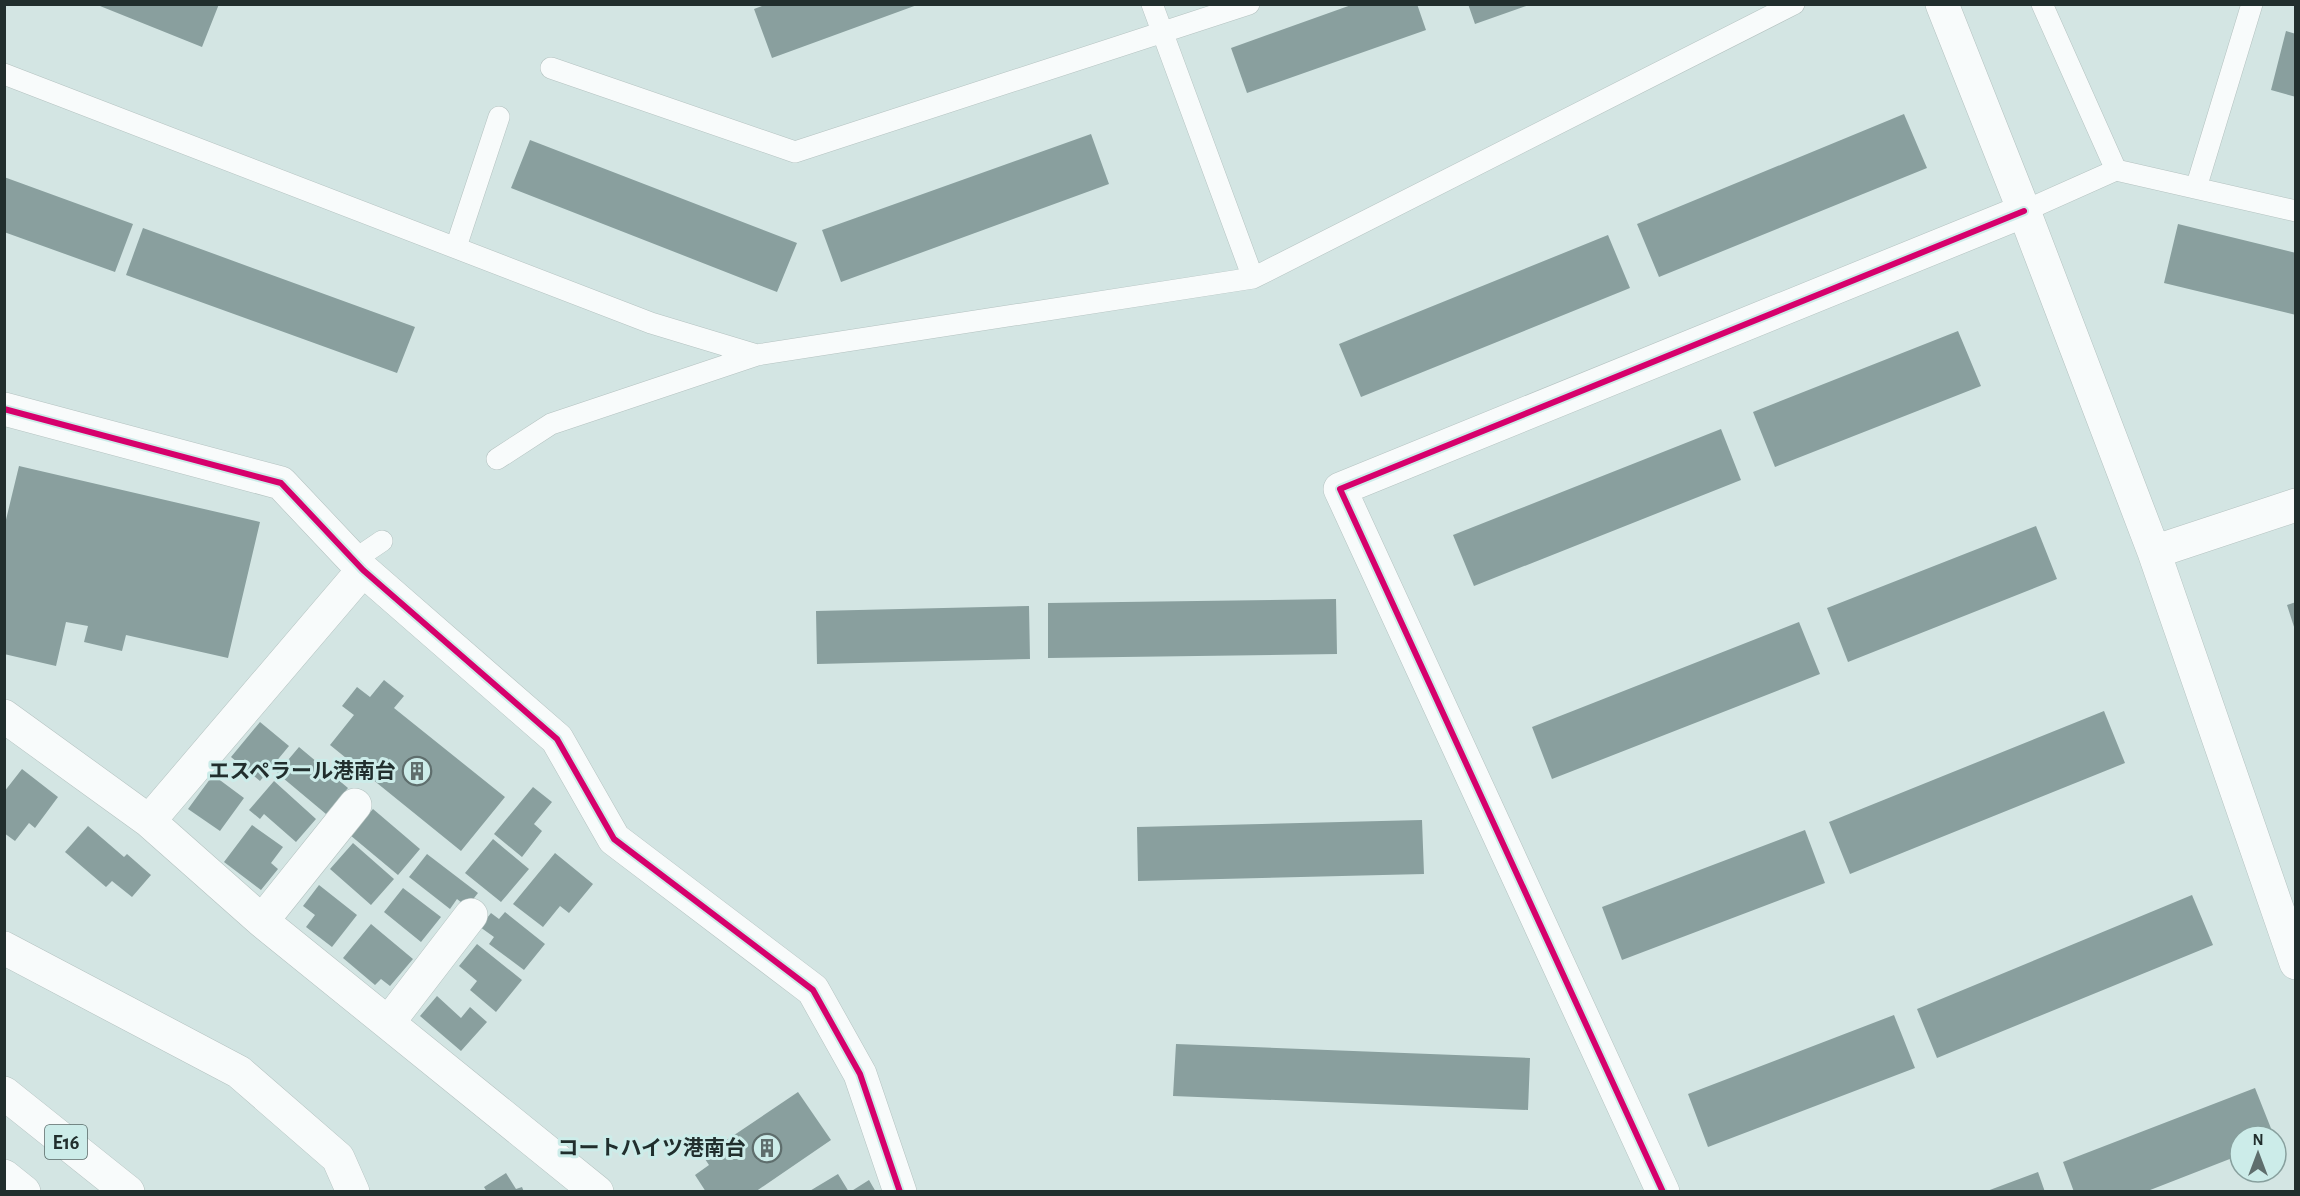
<svg xmlns="http://www.w3.org/2000/svg" width="2300" height="1196" font-family="'Alegreya Sans','Noto Sans JP',sans-serif">
  <style>
    .building { fill: #899f9e }
    .lines { fill: none; stroke-linecap: round; stroke-linejoin: round }
    .lane-casing { stroke: #b4c2c0; stroke-width: 22 }
    .street-casing { stroke: #b4c2c0; stroke-width: 34 }
    .secondary-casing { stroke: #b4c2c0; stroke-width: 34 }
    .highway-casing { stroke: #b4c2c0; stroke-width: 34 }
    .lane { stroke: #f8fbfb; stroke-width: 21 }
    .street { stroke: #f8fbfb; stroke-width: 33 }
    .secondary { stroke: #f8fbfb; stroke-width: 33 }
    .highway { stroke: #f8fbfb; stroke-width: 33 }
    .cycleway-casing { stroke: #ccece9; stroke-width: 10 }
    .cycleway { stroke: #d6006c; stroke-width: 6 }
    .labels { text-anchor: middle; stroke-width: 6; stroke-linejoin: round; paint-order: stroke }
    .shield { fill: #ccece9; stroke: #546765; stroke-width: 1.5 }
    .shield-label { font-size: 20px; font-weight: bold; fill: #212e2d }
    .poi-label { font-size: 21px; font-weight: bold; fill: #212e2d; stroke: #ccece9; text-anchor: end }
  </style>
  <rect width="100%" height="100%" fill="#d3e5e3"/>
  <path class="building" d="M95,4H219L202,47Z
    M767,4H917V5L772,58L754,9Z
    M1354,4H1417L1426,30L1247,93L1231,48Z
    M1468,4H1529V5L1475,24Z
    M2286,31L2296,34V97L2271,90Z
    M1904,114L1927,168L1659,277L1637,224Z
    M1091,134L1109,184L841,282L822,230Z
    M530,140L797,243L777,292L511,188Z
    M4,177L133,224L115,272L4,232Z
    M2178,224L2296,253V315L2164,283Z
    M143,228L415,327L397,373L126,275Z
    M1608,235L1630,288L1361,397L1339,344Z
    M1958,331L1981,386L1775,467L1753,412Z
    M1721,429L1741,480L1474,586L1453,535Z
    M19,466L260,522L228,658L126,635L122,651L84,642L88,626L66,622L56,666L4,654V528Z
    M2036,526L2057,579L1848,662L1827,608Z
    M1336,599L1337,654L1048,658V603Z
    M2296,602V630H2295L2287,605Z
    M1029,606L1030,659L817,664L816,611Z
    M1799,622L1820,674L1552,779L1532,727Z
    M384,680L404,696L394,708L505,797L461,851L330,745L354,715L342,706L357,687L370,697Z
    M2104,711L2125,763L1850,874L1829,822Z
    M260,722L289,746L260,781L231,757Z
    M299,747L348,788L326,814L277,773Z
    M22,769L58,797L35,828L29,823L15,841L4,833V792Z
    M213,775L244,798L220,831L188,809Z
    M274,781L316,819L296,842L264,814L260,819L249,810Z
    M533,787L552,802L534,824L542,831L522,857L494,834Z
    M373,809L420,849L398,875L350,835Z
    M1422,820L1424,874L1138,881L1137,827Z
    M252,825L283,847L271,863L278,869L261,890L224,862Z
    M88,826L124,857L127,854L151,875L132,897L112,881L106,887L65,852Z
    M1805,830L1825,883L1622,960L1602,907Z
    M493,839L529,869L501,902L465,873Z
    M353,843L394,879L371,905L330,869Z
    M555,853L593,884L569,913L560,906L543,927L513,904Z
    M427,854L478,893L467,907L457,899L450,909L409,877Z
    M319,885L357,915L332,947L306,927L315,915L303,906Z
    M403,888L441,917L421,942L384,912Z
    M2192,895L2213,945L1937,1058L1917,1009Z
    M505,912L545,944L524,970L489,944L494,937L480,927L491,913L499,919Z
    M371,924L413,959L390,986L381,979L375,985L343,958Z
    M477,944L522,980L496,1012L470,990L477,981L459,966Z
    M437,996L461,1018L470,1007L487,1022L461,1051L420,1016Z
    M1894,1015L1915,1068L1708,1147L1688,1094Z
    M1176,1044L1530,1058L1528,1110L1173,1096Z
    M2255,1088L2274,1136H2240V1155L2145,1192H2074L2063,1162Z
    M798,1092L831,1140L755,1192H706L695,1175L709,1165L703,1156Z
    M2038,1172L2045,1192H1987V1191Z
    M506,1173L516,1189L522,1187L524,1192H487L484,1187Z
    M838,1174L849,1192H808Z
    M869,1180L876,1192H850Z"/>
  <g class="lines">
    <g class="lane-casing">
      <path id="lane" d="M1152,4L1253,278
        M551,68L795,152L1249,4
        M4,74L651,323L757,355L1253,278L1794,4
        M2116,170L2296,211
        M2196,188L2252,4
        M2024,211L2116,170L2042,4
        M456,247L499,117
        M497,459L551,424L757,355
        M354,560L382,541"/>
    </g>
    <g class="street-casing">
      <path id="street" d="M4,409L281,483L363,570L557,739L614,839L813,990L860,1074L900,1192
        M4,716L149,821L262,921L597,1192
        M149,821L363,570
        M262,921L355,805
        M388,1023L471,915
        M1663,1192L1340,489L2024,211"/>
    </g>
    <g class="secondary-casing">
      <path id="secondary" d="M1942,4L2024,211L2154,552L2296,963
        M2154,552L2296,505"/>
    </g>
    <g class="highway-casing">
      <path id="highway" d="M4,948L239,1072L338,1158L353,1192
        M4,1093L128,1192
        M4,1176L24,1192"/>
    </g>
    <use href="#lane" class="lane"/>
    <use href="#street" class="street"/>
    <use href="#secondary" class="secondary"/>
    <use href="#highway" class="highway"/>
    <g class="cycleway-casing">
      <path id="cycleway" d="M4,409L281,483L363,570L557,739L614,839L813,990L860,1074L900,1192
        M1663,1192L1340,489L2024,211"/>
    </g>
    <use href="#cycleway" class="cycleway"/>
  </g>
  <defs>
    <g id="building-ring" transform="scale(1.5)"><circle r="9.5" fill="#ccece9" stroke="#5f6e6d" stroke-width="1.5"/><path d="M-4-6H4V6H1V3H-1V6H-4ZM-2.5-4.3h1.7v1.8h-1.7ZM.8-4.3h1.7v1.8H.8ZM-2.5-1h1.7V.8h-1.7ZM.8-1h1.7V.8H.8Z" fill="#5f6e6d"/></g>
  </defs>
  <g fill-rule="evenodd">
    <use href="#building-ring" x="417" y="771"/>
    <use href="#building-ring" x="767" y="1148"/>
  </g>
  <g class="labels">
    <rect class="shield" x="45" y="1125" width="42" height="34" rx="4.5"/>
    <g class="shield-label">
      <text x="66" y="1149">E16</text>
    </g>
    <g class="poi-label">
      <text x="396" y="778">エスペラール港南台</text>
      <text x="746" y="1155">コートハイツ港南台</text>
    </g>
  </g>
  <rect width="2300" height="1196" fill="none" stroke="#212e2d" stroke-width="12"/>
  <g transform="translate(2258 1154)"><circle r="28" fill="#ccece9" stroke="#88a09e" stroke-width="1.5"/>
  <path d="M0-4.5L10 22L0 15L-10 22Z" fill="#5f6e6d"/>
  <text y="-9" font-size="16" font-weight="bold" text-anchor="middle" fill="#212e2d">N</text>
  </g>
</svg>
